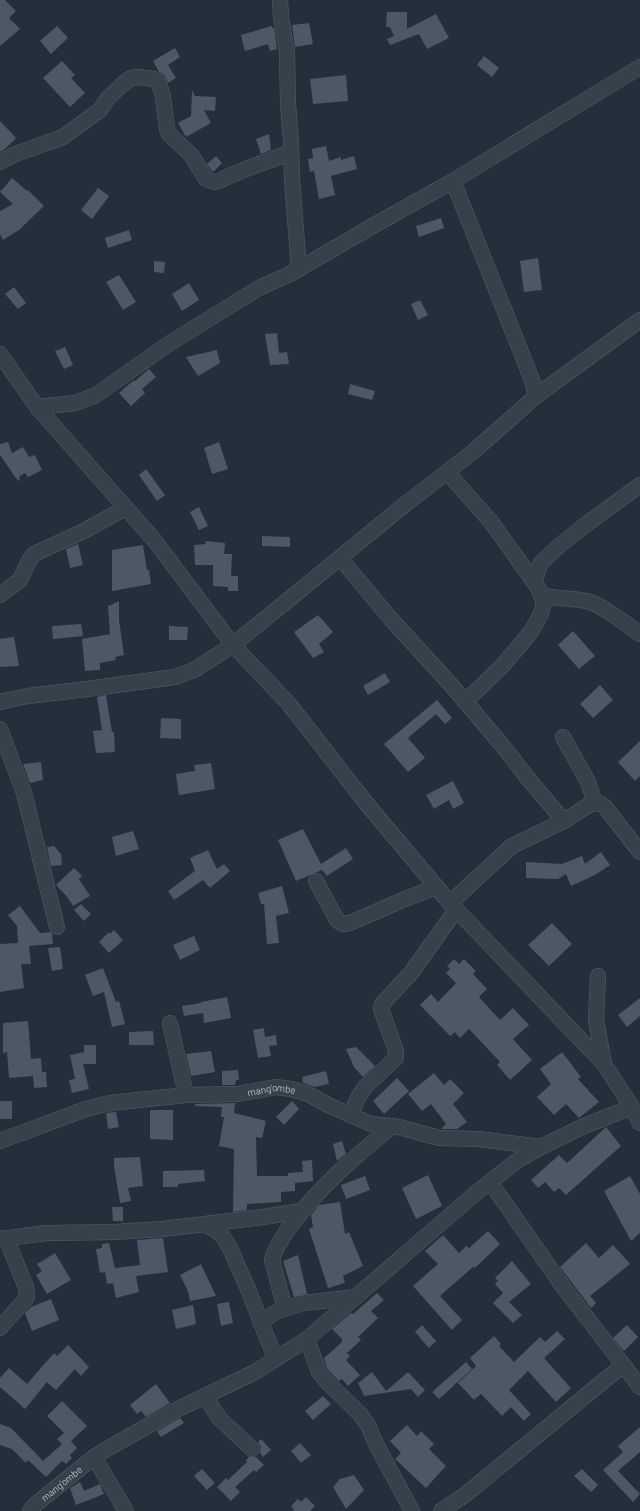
<svg xmlns="http://www.w3.org/2000/svg" width="640" height="1511" font-family="Barlow,sans-serif">
  <style>
    .building { fill: #4c5865 }
    .lines { fill: none; stroke-linecap: round; stroke-linejoin: round }
    .minor-casing { stroke: #555e68; stroke-width: 16 }
    .minor { stroke: #37414a; stroke-width: 15 }
    .labels { text-anchor: middle; stroke-width: 3.5; stroke-linejoin: round; paint-order: stroke }
    .street-label { font-size: 10px; fill: #b2bbc6; stroke: #1c262f }
  </style>
  <rect width="100%" height="100%" fill="#232f3a"/>
  <path class="building" d="M0,0H5L16,11L9,18L20,29L0,46Z
    M387,12H407V29L436,14L449,38L427,49L419,34L390,45L387,39L394,36L390,27H386Z
    M309,23L313,44L295,47L292,25Z
    M57,26L68,38L51,54L40,41Z
    M272,26V28H274L277,49L270,51L268,44L245,51L241,35Z
    M175,48L180,57L168,65L176,78L168,83L165,76L159,72L153,61Z
    M484,56L499,68L492,77L477,65Z
    M62,61L75,75L71,78L85,93L70,107L43,78Z
    M346,75L348,101L313,104L310,79Z
    M192,90L195,96L216,97L215,111L204,110L211,123L186,137L178,123L191,116Z
    M0,121L16,138L5,149L0,152Z
    M269,134L271,150L261,154L256,139Z
    M326,146L329,161L341,157V160L354,156L357,169L331,176L335,195L319,199L314,171L310,172L308,159L313,158L312,149Z
    M216,156L222,163L213,172L207,164Z
    M12,178L27,191L28,190L44,206L19,230L3,240L0,234V211L13,204L0,192Z
    M98,188L109,196L92,219L81,210Z
    M441,218L444,228L419,237L416,226Z
    M129,230L132,240L108,248L105,238Z
    M538,258L542,290L524,292L520,261Z
    M154,261L165,262L164,273L154,272Z
    M119,275L136,302L123,310L106,282Z
    M189,283L199,300L182,311L172,294Z
    M14,287L26,303L18,309L5,294Z
    M420,300L428,315L418,320L411,304Z
    M277,333L279,353L287,352L289,364L270,365L265,334Z
    M65,347L73,365L64,369L55,351Z
    M217,350L220,363L198,376L186,357Z
    M149,369L156,377L142,389L145,393L131,406L119,393L134,380L135,381Z
    M350,384L375,391L372,400L348,394Z
    M8,442L12,453L23,447L29,457L35,455L42,470L28,477L25,473L19,477L20,480L18,481L0,455V444Z
    M219,442L228,469L212,474L204,448Z
    M146,469L165,495L157,501L139,475Z
    M199,507L208,526L199,530L190,512Z
    M262,536L290,537V547L262,546Z
    M205,541L225,543L224,554H232L231,576H238V591H228V587L213,586V565H195L194,545L206,544Z
    M78,544L83,565L70,568L66,549Z
    M143,545L147,570H149L151,584L112,591V550Z
    M119,601V620L124,655L115,657L116,660L100,663V670L85,671L82,639L110,634L108,606Z
    M318,615L333,632L319,644L324,652L313,658L294,632Z
    M81,624L83,636L53,639L52,626Z
    M169,626L188,627L187,640H169Z
    M573,631L595,656L579,669L558,645Z
    M14,637L19,666L0,667V639Z
    M385,673L390,682L368,695L363,686Z
    M600,685L613,700L593,718L580,704Z
    M106,695L112,732H114L115,752L96,753L93,731L102,730L97,697Z
    M437,700L452,718L445,724L436,714L408,738L425,758L408,772L384,744Z
    M161,718L181,719V739L160,738Z
    M640,741V776L635,781L618,762Z
    M41,762L43,780L30,783L23,764Z
    M211,763L215,789L179,795L176,774L195,771L194,765Z
    M453,781L464,803L453,809L449,800L434,809L426,795Z
    M303,829L321,864L346,848L353,859L327,876L322,870L296,881L278,840Z
    M133,831L139,849L116,856L112,837Z
    M54,846L61,854L62,865L51,866L47,847Z
    M208,850L217,869L224,864L230,871L210,888L203,880L174,900L168,891L195,871L190,858Z
    M601,852L610,865L595,875L571,886L566,874L558,879L526,878V862L562,864L582,856L585,864Z
    M74,868L82,876L79,879L90,896L73,906L68,898L56,885Z
    M282,886L289,913L276,916L279,943L267,944L264,904H261L258,893Z
    M81,904L91,914L84,921L74,910Z
    M20,906L40,933L50,932L52,934L53,944L29,946L31,964H21L24,988L0,992V944L18,943L17,926L8,915Z
    M552,923L572,944L549,966L528,945Z
    M114,930L123,940L109,953L99,942L109,932L110,934Z
    M194,936L200,950L180,960L173,945Z
    M60,947L63,969L52,971L48,948Z
    M454,959L459,964L464,959L476,971L473,974L487,989L479,997L500,1020L513,1008L529,1025L513,1039L532,1060L510,1080L497,1065L500,1062L469,1029L460,1038L455,1032L450,1036L420,1005L431,994L438,1002L456,983L446,973L450,969L447,966Z
    M103,968L116,1002L119,1001L125,1024L112,1027L104,992L93,996L85,975Z
    M227,997L231,1018L204,1023L203,1013L184,1016L182,1006L201,1003V1002Z
    M640,998V1016L627,1027L618,1015Z
    M28,1021L31,1059L41,1058L42,1072H46L47,1087L34,1088L33,1076L9,1078L7,1052L3,1053V1023Z
    M264,1028L265,1037L276,1035L277,1045L269,1046L271,1056L258,1058L253,1030Z
    M153,1031L154,1045H129V1032Z
    M84,1045H96V1064H83L89,1089L72,1093L69,1080L75,1079L70,1055L84,1052Z
    M356,1047L375,1066L363,1077L354,1067L346,1049Z
    M211,1051L215,1072L191,1076L186,1054Z
    M562,1052L581,1077L578,1079L599,1102L579,1118L566,1104L554,1115L537,1097L551,1084L540,1069Z
    M238,1070L239,1080H236L235,1085H222V1071Z
    M326,1071L329,1084L315,1087L303,1083L302,1077Z
    M434,1073L444,1085L450,1079L464,1093L453,1104L467,1122L457,1129H441L446,1124L431,1104L422,1111L408,1094Z
    M397,1078L409,1091L384,1114L373,1101Z
    M0,1101H12V1119H0Z
    M292,1101L299,1109L284,1125L276,1117Z
    M235,1103L234,1113L266,1121L262,1138L256,1137L257,1176H288V1173L303,1172L302,1161L312,1160L313,1181L295,1183V1191L281,1192V1202L247,1204V1210L233,1212L234,1149L219,1146L224,1117H221L222,1107L195,1106V1104Z
    M150,1110H173V1140L150,1139Z
    M116,1112L119,1127L108,1129L106,1113Z
    M606,1127L621,1146L566,1195L559,1188L554,1192L545,1182L538,1188L531,1180L559,1155L567,1163Z
    M342,1141L346,1154L337,1161L333,1144Z
    M140,1157L143,1186L128,1188L131,1201L120,1203L114,1166V1158Z
    M204,1170L205,1181L178,1184V1187H163V1171Z
    M428,1175L442,1206L416,1219L402,1188Z
    M365,1176L370,1190L346,1199L341,1185Z
    M630,1176L640,1194V1233L631,1241L604,1191Z
    M340,1202L345,1234L349,1232L363,1266L343,1276L345,1283L328,1288L309,1229L313,1227L311,1215L319,1205Z
    M112,1207H123V1221H113Z
    M488,1231L500,1244L475,1268L473,1267L440,1296L462,1320L452,1330L413,1286L438,1264L425,1251L443,1235L459,1253L466,1246L469,1248Z
    M163,1238L168,1272L136,1276L139,1292L116,1298L113,1283L107,1284L105,1272L100,1273L96,1249L102,1248V1244L109,1243L115,1268L140,1265L137,1240Z
    M586,1243L599,1258L613,1245L630,1264L590,1296L596,1303L591,1308L560,1267Z
    M55,1253L71,1280L47,1294L36,1275L42,1271L37,1264Z
    M298,1255L307,1294L294,1297L283,1261Z
    M512,1261L531,1284L509,1302L522,1315L513,1323L493,1303L503,1293L495,1284L498,1281L495,1278Z
    M201,1264L216,1296L190,1301L188,1291L180,1275Z
    M377,1293L384,1300L371,1311L378,1318L358,1337L361,1340L347,1353L350,1356L346,1360L360,1375L348,1386L342,1379L339,1381L334,1376L327,1368L324,1358L342,1342V1339L332,1329L351,1313L353,1314Z
    M51,1299L59,1320L32,1331L25,1313L31,1307Z
    M229,1302L233,1323L221,1326L217,1304Z
    M193,1305L196,1324L176,1329L172,1310Z
    M422,1325L436,1341L429,1348L415,1332Z
    M627,1325L638,1337L624,1351L613,1338Z
    M557,1331L565,1339L544,1358L571,1388L556,1402L528,1371L509,1390L531,1414L524,1421L511,1407L502,1416L481,1394L474,1400L458,1383L476,1366L470,1358L494,1336L501,1344L499,1346L514,1362L540,1337L545,1342Z
    M68,1345L89,1367L81,1376L75,1369L56,1390L47,1382L25,1409L0,1387V1378L9,1368L27,1384L54,1353L57,1356Z
    M466,1362L472,1369L439,1399L432,1392Z
    M372,1372L386,1391L408,1372L425,1390L418,1397L411,1389L364,1396L358,1383Z
    M156,1384L170,1403L146,1417L141,1411L137,1414L130,1405Z
    M323,1396L331,1404L313,1420L305,1411Z
    M62,1401L87,1426L71,1441L77,1448L70,1455L72,1458L66,1464L62,1461L46,1477L28,1460L26,1463L12,1449L0,1445V1424L11,1428L43,1461L62,1444L57,1439L64,1433L47,1416Z
    M180,1418L184,1423L161,1437L157,1431Z
    M407,1425L417,1436L421,1431L434,1444L429,1449L446,1466L426,1488L395,1459L401,1453L390,1441Z
    M640,1427V1452L618,1471L640,1494L633,1502L603,1470L623,1452L618,1446Z
    M261,1439L271,1450L263,1457L260,1453L261,1447L258,1442Z
    M300,1443L311,1455L301,1463L291,1451Z
    M249,1457H256L264,1465L256,1472L254,1470L235,1487L240,1492L231,1501L217,1487L226,1478L228,1480L247,1462L246,1460Z
    M202,1469L215,1483L207,1490L194,1476Z
    M582,1469L598,1485L591,1492L574,1476Z
    M354,1475L364,1490L346,1509L333,1487L340,1479Z
    M80,1482L84,1491L100,1484L104,1494L76,1505L70,1488Z
    M306,1497L315,1506L310,1511H292L294,1509L291,1506L298,1499L301,1502Z"/>
  <g class="lines">
    <g class="minor-casing">
      <g id="minor">
        <path d="M280,0L281,17L287,53L288,104L291,141L292,180L299,269"/>
        <path d="M0,162L13,155L63,137L100,110L108,98L123,84L131,78L138,77L154,79L159,83L163,97L167,129L169,134L192,156L206,179L215,182L219,181C242,169 267,162 291,152"/>
        <path d="M453,181L532,380L536,396"/>
        <path d="M0,354L37,407L155,541L233,645L289,704L366,803L450,903L604,1064L632,1107L640,1123"/>
        <path d="M37,407L75,403L96,395L170,343L259,288L290,274L378,223L453,181L640,67"/>
        <path d="M447,472L492,523L537,586L544,601L541,614L531,632L503,665L465,702"/>
        <path d="M340,558L390,618L452,686L502,745L530,781L564,821"/>
        <path d="M534,581L541,563L560,545L588,523L640,485"/>
        <path d="M0,595L20,580L30,559L34,554L84,531L125,508"/>
        <path d="M541,595C558,600 577,597 593,603C610,611 625,623 640,634"/>
        <path d="M0,702L28,696L87,689L175,677L194,670L233,645L403,506L474,451L536,396L640,320"/>
        <path d="M0,729L24,793L57,927"/>
        <path d="M563,737L588,782L595,803"/>
        <path d="M316,881L337,920L343,924L350,923L405,899L436,887"/>
        <path d="M450,903L512,846L564,821L592,803L601,804L605,807L640,852"/>
        <path d="M598,976L596,1020L604,1064"/>
        <path d="M170,1023L186,1095"/>
        <path d="M350,1115L359,1096L365,1087L396,1058V1051L381,1009L382,1004L411,973L456,910"/>
        <path id="s1" d="M0,1141L86,1109L110,1103L186,1095L238,1094L276,1087L291,1089L308,1094L328,1105L371,1124L399,1127L439,1138L479,1139L541,1147"/>
        <path d="M490,1182L564,1288L640,1387"/>
        <path d="M206,1224L221,1234L229,1246L248,1289L275,1358"/>
        <path d="M0,1239L47,1233L114,1232L163,1229L263,1217L301,1211"/>
        <path d="M285,1309L272,1260C275,1248 282,1238 289,1228C317,1189 355,1156 393,1126"/>
        <path d="M260,1322L278,1311L303,1303L356,1297"/>
        <path d="M0,1328L25,1300L27,1297L26,1287L6,1238"/>
        <path d="M307,1339L319,1372L327,1382L360,1414L368,1425L375,1442L412,1511"/>
        <path d="M205,1396L219,1418L252,1449"/>
        <path d="M94,1457L126,1511"/>
        <path id="s2" d="M30,1511L36,1504L94,1457L105,1450L176,1410L255,1372L307,1339L477,1192L518,1160L541,1147L584,1126L632,1107"/>
        <path d="M441,1511L465,1495L623,1365"/>
      </g>
    </g>
    <use href="#minor" class="minor"/>
  </g>
  <g class="labels">
    <g class="street-label">
      <text dy="4" stroke="none"><textPath href="#s1" startOffset="279">mang'ombe</textPath></text>
      <text dy="4" stroke="none"><textPath href="#s2" startOffset="42">mang'ombe</textPath></text>
    </g>
  </g>
</svg>
